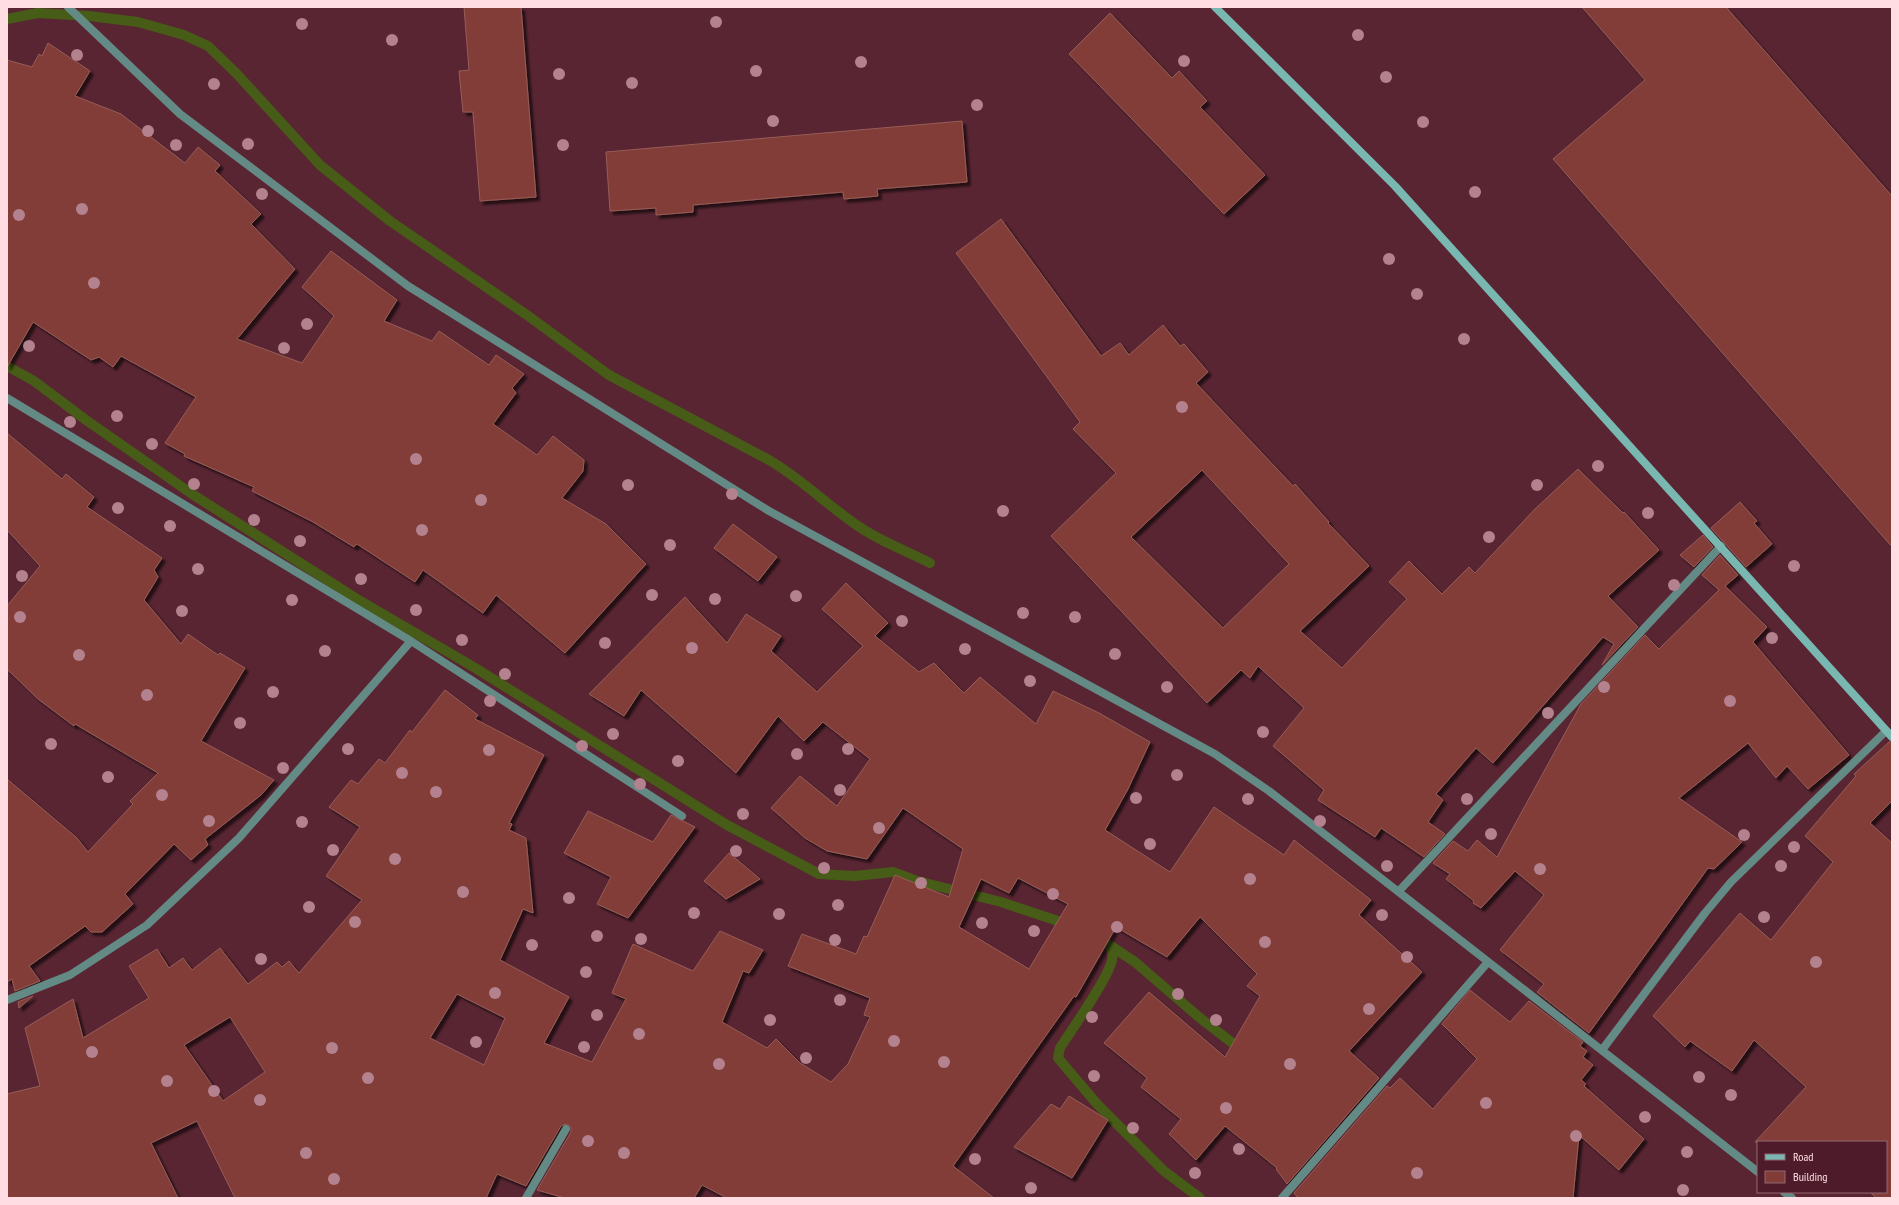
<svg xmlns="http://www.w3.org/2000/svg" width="1899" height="1205" font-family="'PT Sans Narrow',sans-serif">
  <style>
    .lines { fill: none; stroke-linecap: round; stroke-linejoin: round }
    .stream { stroke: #465c17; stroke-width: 10 }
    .building { fill: #823c38; stroke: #975d57; fill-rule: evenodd; filter: url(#shadow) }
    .street { stroke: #648a85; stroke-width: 8 }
    .secondary { stroke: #79b8b0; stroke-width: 8 }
    .tree { fill: #b3828e }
  </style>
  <defs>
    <filter id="shadow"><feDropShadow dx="3.5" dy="3.5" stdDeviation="1" flood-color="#0009"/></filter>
  </defs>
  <rect width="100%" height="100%" fill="#592533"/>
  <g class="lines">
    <path class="stream" d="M7,19L38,13L89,16L138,22L184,35L208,46L236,73L320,165L390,221L527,315L609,375L769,460C802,479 829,507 861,528C882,542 907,551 930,563
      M7,366L34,381L86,420L192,494L357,599L477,669L727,825L819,874L855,876L893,872L917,881L1001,902L1070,925
      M1096,936L1135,962L1200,1018L1244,1052
      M1107,943C1111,947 1113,953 1112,960C1108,979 1072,1029 1060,1048L1058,1058L1097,1104L1164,1171L1200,1198"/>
  </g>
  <path class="building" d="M464,7H521L536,197L480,201L473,112H463L459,71L469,70Z
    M1582,7H1726L1892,196V547L1553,159L1645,80Z
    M1110,13L1172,78L1179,71L1207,101L1200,107L1265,175L1224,214L1069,54Z
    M48,43L90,71L75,96L121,114L185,163L198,147L220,165L215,171L261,214L251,224L295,269L237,339L302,363L334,316L302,287L331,251L397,300L384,321L432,341L439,331L489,365L496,355L524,374L512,388L516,393L493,424L537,455L553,436L584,460L583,471L562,498L606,524L646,564L565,653L496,595L483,613L423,570L415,582L357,544L354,547L313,522L252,491L254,487L184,456L185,454L165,443L196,397L121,356L113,367L99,357L91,360L33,322L7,367V60L32,67L39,54L42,56Z
    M962,121L967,182L877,189L878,196L844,199L843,192L693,205V212L656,215V208L610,211L606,152Z
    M1001,219L1101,356L1120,343L1129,355L1163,325L1180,346L1184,344L1208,372L1196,383L1293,486L1295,484L1329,522L1328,523L1369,566L1300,631L1342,668L1407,599L1389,582L1409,561L1442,594L1469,567L1475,573L1535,509L1578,469L1623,513L1624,512L1659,550L1608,596L1638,627L1602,665L1614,644L1603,637L1493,763L1476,748L1436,794L1443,800L1428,822L1445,834L1424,857L1381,828L1375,837L1318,800L1324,790L1273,746L1304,708L1258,666L1250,678L1241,670L1207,703L1051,536L1116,473L1073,429L1080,422L956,253ZM1202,470L1289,564L1223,628L1131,537Z
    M7,433L62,479L66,474L94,497L87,507L162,558L154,570L158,577L144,600L181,644L188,634L218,655L220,653L245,668L201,741L274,780L261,795L205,839L208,845L191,860L174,844L125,894L133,904L102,932H91L85,926L29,966L40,981L15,991L12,979L7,982V779L77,838L88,852L133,804L130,801L158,773L75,724L74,726L38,699L7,669V606L40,566L7,530Z
    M1740,502L1757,521L1754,523L1772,544L1746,567L1711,528Z
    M733,524L777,557L758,581L714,548Z
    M1703,535L1713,547L1694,567L1680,555Z
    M1720,555L1738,575L1725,586L1767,627L1753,642L1849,755L1808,789L1787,766L1776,778L1748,743L1679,798L1742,842L1714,869L1708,868L1589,1033L1537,992L1544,984L1500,950L1544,895L1515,871L1481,908L1473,903L1474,901L1446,879L1450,874L1433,863L1453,841L1468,851L1477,840L1497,857L1581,704L1645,635L1659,649L1719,590L1702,575Z
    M846,583L888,623L875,636L919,672L934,663L964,693L980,677L1036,724L1053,691L1099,713L1150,742L1128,789L1105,830L1170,872L1214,807L1284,855L1294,840L1371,900L1359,915L1422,972L1349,1051L1379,1078L1287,1184L1276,1169L1277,1168L1225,1126L1196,1160L1169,1134L1181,1119L1141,1087L1147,1078L1104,1043L1149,992L1225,1057L1260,996L1247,986L1257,974L1200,917L1167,957L1116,927L1076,997L1074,996L953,1166L994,1198H727L702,1185L694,1198H565L537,1190L571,1132V1127L566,1124L561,1126L526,1186L497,1174L486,1198H235L197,1121L151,1143L178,1198H7V1094L40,1086L25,1028L73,999L83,1038L149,998L129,966L157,949L169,968L183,958L192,970L220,948L248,984L277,962L282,967L289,961L299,973L362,900L326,876L360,827L329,807L351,780L358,784L379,759L385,763L410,730L412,732L445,690L478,715L475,719L544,755L509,823L512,824L509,830L526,838L533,913L523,909L500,960L569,997L544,1043L592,1062L626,999L612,993L633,944L693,971L720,931L763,950L749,973L743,971L722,1022L767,1048L776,1039L800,1063L831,1082L848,1064L870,1017L864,1015L870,998L788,966L802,934L856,954L864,936L867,937L895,875L949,897L963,849L903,808L867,859L827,851L805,838L771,808L800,776L837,806L870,759L823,722L804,741L778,716L736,773L641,690L624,716L589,694L685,597L727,643L746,614L781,636L771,651L817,692L863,646L822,609ZM1018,878L1068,904L1029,969L959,927L981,879L1009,893ZM457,994L505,1018L484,1065L430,1038ZM230,1017L265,1072L223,1101L184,1045Z
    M1889,742H1892V801L1870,823L1892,843V1198H1876L1870,1192H1886V1142H1755L1806,1087L1754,1040L1732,1071L1690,1041L1685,1047L1653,1016L1740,913L1771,940L1833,862L1805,836L1856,776L1854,774Z
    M588,811L653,842L671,815L695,827L628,918L597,904L611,877L564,853Z
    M729,853L760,879L726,899L704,881Z
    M1470,990L1510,1022L1529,1001L1583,1042L1580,1046L1587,1051L1583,1057L1593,1065L1581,1080L1586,1084L1584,1086L1644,1139L1619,1170L1579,1135L1573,1198H1298L1294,1193L1387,1086L1390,1088L1400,1078L1433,1109L1477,1059L1442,1024Z
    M33,996L19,1008L18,1002Z
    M1069,1096L1108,1120L1072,1178L1014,1147L1051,1104L1060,1109Z"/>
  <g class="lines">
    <path class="street" d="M68,7L180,114L408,286L769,511L1215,754L1269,791L1758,1172
      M7,398L411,641L682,816
      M1399,891L1721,546
      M7,1000L70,975L147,925L239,838L411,641
      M1602,1050L1705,913L1731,882L1886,731
      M1784,1192L1792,1198
      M526,1198L566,1129
      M1282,1198L1488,962"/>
    <path class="secondary" d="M1215,7L1395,186L1892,737"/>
  </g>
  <g class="tree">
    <circle cx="716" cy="22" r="6"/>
    <circle cx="302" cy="24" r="6"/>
    <circle cx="1358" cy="35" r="6"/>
    <circle cx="392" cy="40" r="6"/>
    <circle cx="77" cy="55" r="6"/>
    <circle cx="1184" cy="61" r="6"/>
    <circle cx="861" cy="62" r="6"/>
    <circle cx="756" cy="71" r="6"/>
    <circle cx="559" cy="74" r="6"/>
    <circle cx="1386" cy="77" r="6"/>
    <circle cx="632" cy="83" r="6"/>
    <circle cx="214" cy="84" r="6"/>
    <circle cx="977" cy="105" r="6"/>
    <circle cx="773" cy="121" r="6"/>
    <circle cx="1423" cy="122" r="6"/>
    <circle cx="148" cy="131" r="6"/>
    <circle cx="248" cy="144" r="6"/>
    <circle cx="176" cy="145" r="6"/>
    <circle cx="563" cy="145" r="6"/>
    <circle cx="1475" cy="192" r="6"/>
    <circle cx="262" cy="194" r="6"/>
    <circle cx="82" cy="209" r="6"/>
    <circle cx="19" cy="215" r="6"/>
    <circle cx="1389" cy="259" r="6"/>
    <circle cx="94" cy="283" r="6"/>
    <circle cx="1417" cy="294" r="6"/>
    <circle cx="307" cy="324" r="6"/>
    <circle cx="1464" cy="339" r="6"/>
    <circle cx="29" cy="346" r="6"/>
    <circle cx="284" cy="348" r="6"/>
    <circle cx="1182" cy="407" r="6"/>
    <circle cx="117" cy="416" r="6"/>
    <circle cx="70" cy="422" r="6"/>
    <circle cx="152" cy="444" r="6"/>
    <circle cx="416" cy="459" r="6"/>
    <circle cx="1598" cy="466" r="6"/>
    <circle cx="194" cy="484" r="6"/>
    <circle cx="628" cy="485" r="6"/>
    <circle cx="1537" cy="485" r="6"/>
    <circle cx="732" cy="494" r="6"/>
    <circle cx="481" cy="500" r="6"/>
    <circle cx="118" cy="508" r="6"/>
    <circle cx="1003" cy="511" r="6"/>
    <circle cx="1648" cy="513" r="6"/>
    <circle cx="254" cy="520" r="6"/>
    <circle cx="170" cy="526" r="6"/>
    <circle cx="422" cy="530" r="6"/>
    <circle cx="1489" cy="537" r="6"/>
    <circle cx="300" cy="541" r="6"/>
    <circle cx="670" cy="545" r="6"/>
    <circle cx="1794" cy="566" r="6"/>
    <circle cx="198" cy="569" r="6"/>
    <circle cx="22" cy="576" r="6"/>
    <circle cx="361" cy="579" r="6"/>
    <circle cx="1674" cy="585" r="6"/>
    <circle cx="652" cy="595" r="6"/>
    <circle cx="796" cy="596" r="6"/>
    <circle cx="715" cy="599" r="6"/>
    <circle cx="292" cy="600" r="6"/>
    <circle cx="416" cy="610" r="6"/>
    <circle cx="182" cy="611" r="6"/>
    <circle cx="1023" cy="613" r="6"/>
    <circle cx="20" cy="617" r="6"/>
    <circle cx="1075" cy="617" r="6"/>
    <circle cx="902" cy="621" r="6"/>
    <circle cx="1772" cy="638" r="6"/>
    <circle cx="462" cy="640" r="6"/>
    <circle cx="605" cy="643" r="6"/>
    <circle cx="692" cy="648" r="6"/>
    <circle cx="965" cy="649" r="6"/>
    <circle cx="325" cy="651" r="6"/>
    <circle cx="1115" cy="654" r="6"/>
    <circle cx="79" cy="655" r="6"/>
    <circle cx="505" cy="674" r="6"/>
    <circle cx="1030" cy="681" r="6"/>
    <circle cx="1167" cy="687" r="6"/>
    <circle cx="1604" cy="687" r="6"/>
    <circle cx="273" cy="692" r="6"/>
    <circle cx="147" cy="695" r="6"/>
    <circle cx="490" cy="701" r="6"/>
    <circle cx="1730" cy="701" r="6"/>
    <circle cx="1548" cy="713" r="6"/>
    <circle cx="240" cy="723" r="6"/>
    <circle cx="1263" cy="732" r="6"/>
    <circle cx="613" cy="734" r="6"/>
    <circle cx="51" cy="744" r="6"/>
    <circle cx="582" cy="746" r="6"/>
    <circle cx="348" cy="749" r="6"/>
    <circle cx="848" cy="749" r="6"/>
    <circle cx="489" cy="750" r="6"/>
    <circle cx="797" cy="754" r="6"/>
    <circle cx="678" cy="761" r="6"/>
    <circle cx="283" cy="768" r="6"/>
    <circle cx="402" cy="773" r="6"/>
    <circle cx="1177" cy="775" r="6"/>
    <circle cx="108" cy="777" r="6"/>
    <circle cx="640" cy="784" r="6"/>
    <circle cx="840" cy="790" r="6"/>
    <circle cx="436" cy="792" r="6"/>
    <circle cx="162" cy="795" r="6"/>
    <circle cx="1136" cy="798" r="6"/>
    <circle cx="1248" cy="799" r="6"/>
    <circle cx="1467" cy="799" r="6"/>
    <circle cx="743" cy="814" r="6"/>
    <circle cx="209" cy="821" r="6"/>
    <circle cx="1320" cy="821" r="6"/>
    <circle cx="302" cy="822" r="6"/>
    <circle cx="879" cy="828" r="6"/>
    <circle cx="1491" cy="834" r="6"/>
    <circle cx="1744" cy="835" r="6"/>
    <circle cx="1150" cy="844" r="6"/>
    <circle cx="1794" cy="847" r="6"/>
    <circle cx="333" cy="850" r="6"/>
    <circle cx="736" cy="851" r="6"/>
    <circle cx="395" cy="859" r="6"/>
    <circle cx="1387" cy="866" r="6"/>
    <circle cx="1781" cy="866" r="6"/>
    <circle cx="824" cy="868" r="6"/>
    <circle cx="1540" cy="869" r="6"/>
    <circle cx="1250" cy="879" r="6"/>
    <circle cx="921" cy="883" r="6"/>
    <circle cx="463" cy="892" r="6"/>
    <circle cx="1053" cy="894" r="6"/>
    <circle cx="569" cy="898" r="6"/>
    <circle cx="838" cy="905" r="6"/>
    <circle cx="309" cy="907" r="6"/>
    <circle cx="694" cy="913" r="6"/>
    <circle cx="779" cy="914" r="6"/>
    <circle cx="1382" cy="915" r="6"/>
    <circle cx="1764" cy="917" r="6"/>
    <circle cx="355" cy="922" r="6"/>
    <circle cx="982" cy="923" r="6"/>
    <circle cx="1117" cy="927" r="6"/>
    <circle cx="1034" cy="931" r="6"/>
    <circle cx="597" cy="936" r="6"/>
    <circle cx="641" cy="939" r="6"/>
    <circle cx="835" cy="940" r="6"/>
    <circle cx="1265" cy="942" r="6"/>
    <circle cx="532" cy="945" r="6"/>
    <circle cx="1407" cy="957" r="6"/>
    <circle cx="261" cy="959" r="6"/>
    <circle cx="1816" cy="962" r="6"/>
    <circle cx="586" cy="972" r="6"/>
    <circle cx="495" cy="993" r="6"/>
    <circle cx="1178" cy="994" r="6"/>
    <circle cx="840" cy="1000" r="6"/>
    <circle cx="1369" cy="1009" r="6"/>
    <circle cx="597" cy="1015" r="6"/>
    <circle cx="1092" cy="1017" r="6"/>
    <circle cx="770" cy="1020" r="6"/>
    <circle cx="1216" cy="1020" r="6"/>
    <circle cx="639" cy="1034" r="6"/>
    <circle cx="894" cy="1041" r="6"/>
    <circle cx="476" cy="1042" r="6"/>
    <circle cx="584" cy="1047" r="6"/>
    <circle cx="332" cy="1048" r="6"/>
    <circle cx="92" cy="1052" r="6"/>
    <circle cx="806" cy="1058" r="6"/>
    <circle cx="944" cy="1062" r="6"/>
    <circle cx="719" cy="1064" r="6"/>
    <circle cx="1290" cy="1064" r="6"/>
    <circle cx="1094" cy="1076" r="6"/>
    <circle cx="1699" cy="1077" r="6"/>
    <circle cx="368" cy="1078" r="6"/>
    <circle cx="167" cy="1081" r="6"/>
    <circle cx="214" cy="1091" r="6"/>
    <circle cx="1731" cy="1095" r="6"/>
    <circle cx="260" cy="1100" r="6"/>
    <circle cx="1486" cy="1103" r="6"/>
    <circle cx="1226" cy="1108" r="6"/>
    <circle cx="1645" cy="1117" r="6"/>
    <circle cx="1133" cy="1128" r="6"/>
    <circle cx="1576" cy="1136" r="6"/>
    <circle cx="588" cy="1141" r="6"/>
    <circle cx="1239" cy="1149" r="6"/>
    <circle cx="1687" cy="1152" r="6"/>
    <circle cx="306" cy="1153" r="6"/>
    <circle cx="624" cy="1153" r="6"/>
    <circle cx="975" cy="1159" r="6"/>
    <circle cx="1195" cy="1173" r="6"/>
    <circle cx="1417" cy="1173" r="6"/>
    <circle cx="334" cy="1179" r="6"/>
    <circle cx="1031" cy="1188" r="6"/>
    <circle cx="1683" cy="1190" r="6"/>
  </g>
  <rect width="1899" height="1205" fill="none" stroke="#ffdde3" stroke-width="16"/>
  <rect x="1757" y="1141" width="130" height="52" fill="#4d1b29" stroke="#946973"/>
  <rect x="1765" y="1154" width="20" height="6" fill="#79b8b0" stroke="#946973"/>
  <text x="1793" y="1161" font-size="12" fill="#ffdde3">Road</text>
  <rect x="1765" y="1171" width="20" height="12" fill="#823c38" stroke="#946973"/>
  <text x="1793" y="1181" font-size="12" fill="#ffdde3">Building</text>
</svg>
